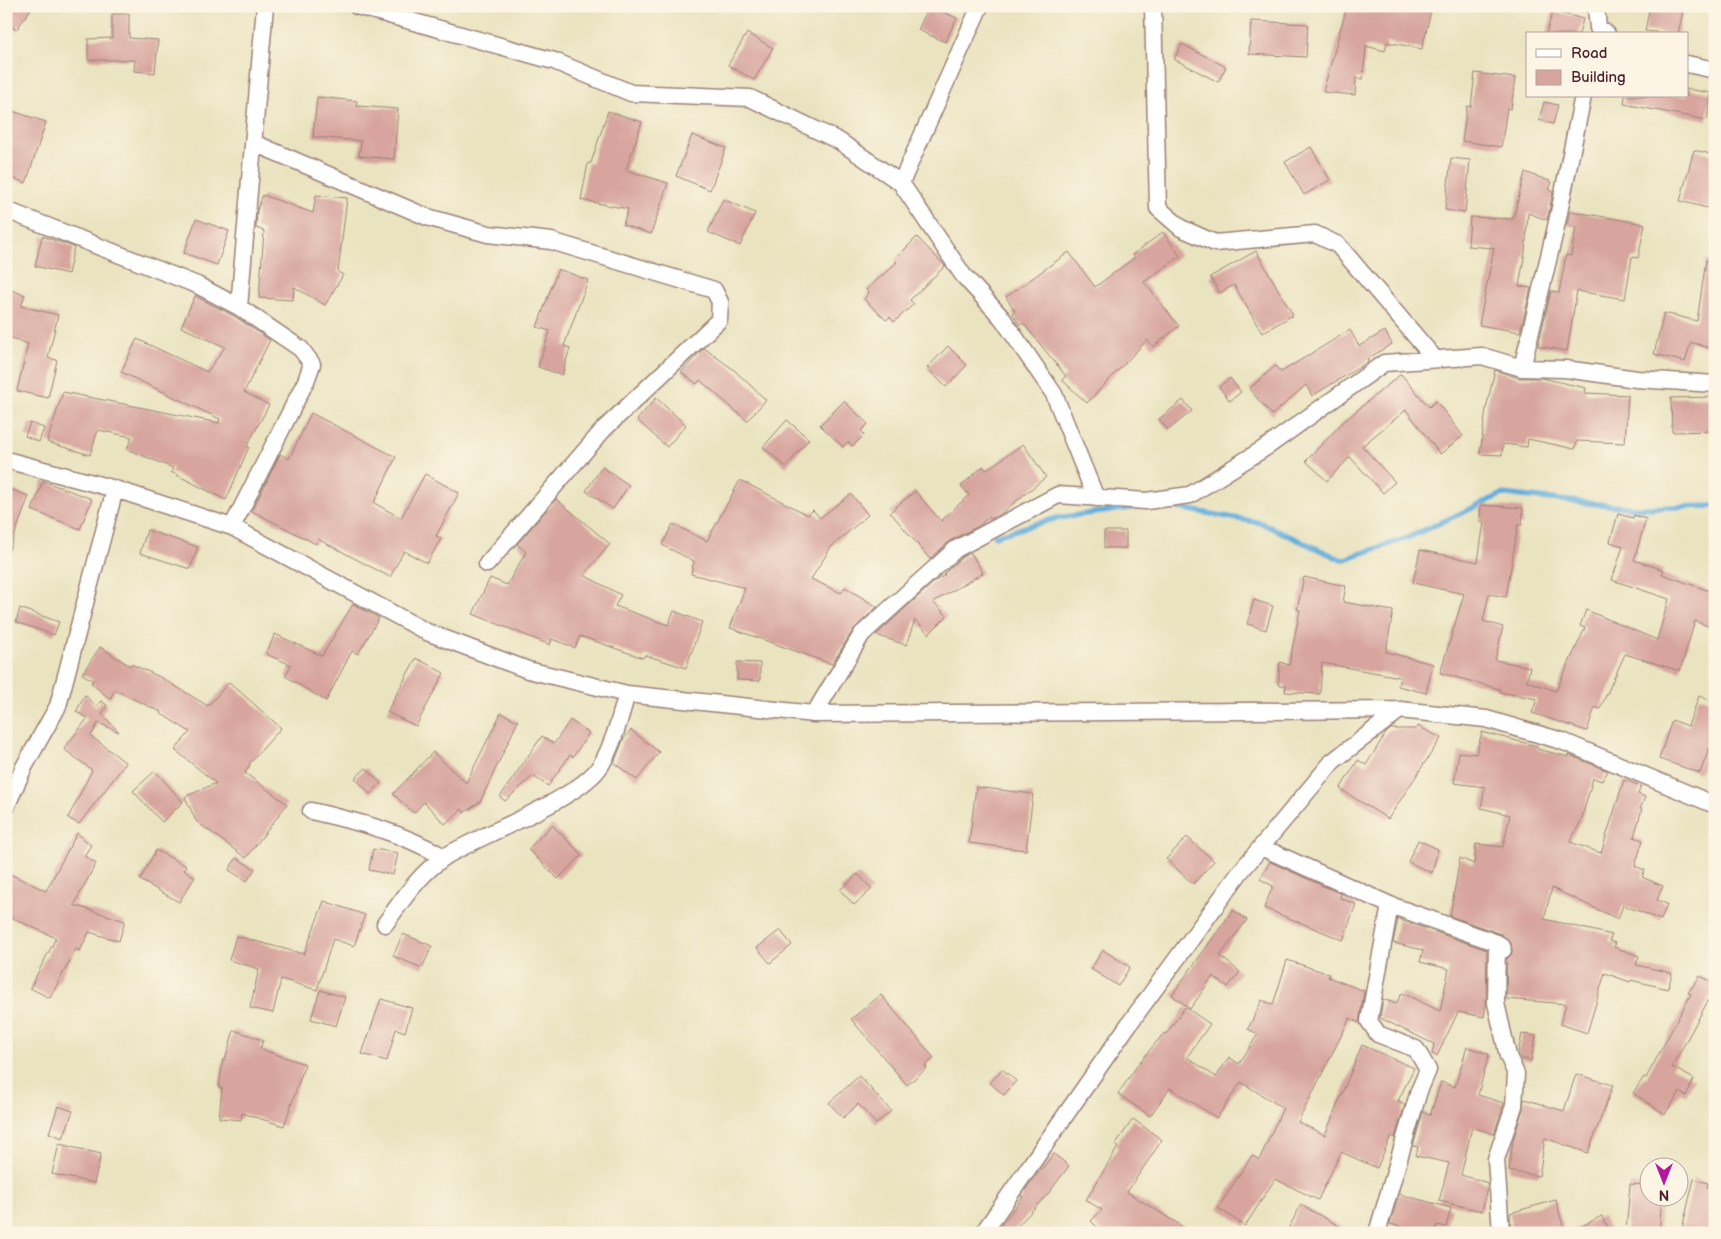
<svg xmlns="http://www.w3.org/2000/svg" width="1721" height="1239" font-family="'Balsamiq Sans',sans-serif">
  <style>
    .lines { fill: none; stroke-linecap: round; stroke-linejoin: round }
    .stream { stroke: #64aedc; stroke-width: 5.5 }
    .building { fill: #d7a59e }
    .street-casing { stroke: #9a8176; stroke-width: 19 }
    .street { stroke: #fff; stroke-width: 16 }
  </style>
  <rect width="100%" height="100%" fill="#fcf5e5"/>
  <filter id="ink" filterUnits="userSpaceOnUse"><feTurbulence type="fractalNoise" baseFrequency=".02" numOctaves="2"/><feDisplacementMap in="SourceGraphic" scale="10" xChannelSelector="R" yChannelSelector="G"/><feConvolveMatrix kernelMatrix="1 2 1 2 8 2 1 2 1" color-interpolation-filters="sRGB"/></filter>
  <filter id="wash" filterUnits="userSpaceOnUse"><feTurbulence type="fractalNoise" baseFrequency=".0096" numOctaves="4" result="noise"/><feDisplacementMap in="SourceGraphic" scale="20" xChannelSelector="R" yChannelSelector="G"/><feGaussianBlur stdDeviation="1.12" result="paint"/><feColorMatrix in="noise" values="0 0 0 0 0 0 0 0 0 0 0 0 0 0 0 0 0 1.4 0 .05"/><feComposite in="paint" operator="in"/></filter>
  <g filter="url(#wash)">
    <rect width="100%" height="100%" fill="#eae3c0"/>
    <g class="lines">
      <path class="stream" d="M1162,505L1261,523L1342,560L1407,538L1503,494L1636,508L1715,506
        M995,536L1057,518L1138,507"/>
    </g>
    <g id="blocks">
      <path class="building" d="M6,6H33L16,30L6,23Z
        M929,6L957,18L945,42L918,30Z
        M1347,6H1432L1422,49L1387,42L1385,51L1366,46L1363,79L1356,78L1355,95L1323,92Z
        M1650,6H1684L1678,34L1645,31Z
        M1553,11L1583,19L1579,34H1546Z
        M112,14H129V38L158,40L155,73L134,71L135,60H88V39L112,38Z
        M1251,21L1308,24L1306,57L1249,54Z
        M747,33L773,48L754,80L728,65Z
        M1182,44L1226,67L1218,82L1174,59Z
        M1475,73L1515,78L1511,109L1507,108L1501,147L1462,141L1467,106L1471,107Z
        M1687,89L1711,93L1707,120L1624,104L1625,96H1687Z
        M317,97L357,101L356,106L398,109L394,159L359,156L361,141L313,137Z
        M1544,102L1558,105L1553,124L1539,120Z
        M6,109L46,122L26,183L6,176Z
        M608,111L642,122L626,170L668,183L651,234L623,225L628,209L581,200L588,163H591Z
        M692,135L726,148L710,190L676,176Z
        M1311,147L1330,180L1304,195L1285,162Z
        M1694,150L1715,155V210L1680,201Z
        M1451,158L1470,160L1465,213L1445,210Z
        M1525,172L1552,182L1549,190L1553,192L1547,220L1528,213L1525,252L1519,286L1531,288L1520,332L1479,325L1494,248L1468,246L1470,217L1513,219Z
        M263,195L313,213L316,195L347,198L338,272L343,275L325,305L294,287L293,300L259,298L264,231L256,228L257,210Z
        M723,199L755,213L740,246L708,232Z
        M1570,211L1645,224L1638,258L1632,257L1625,299L1577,291L1567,351L1538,346L1551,291L1559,293L1566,255L1571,256L1576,227L1567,225Z
        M196,219L229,231L217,265L184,253Z
        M1163,232L1180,256L1144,282L1179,326L1153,347L1147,340L1087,403L1062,380L1066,376L1023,323L1020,325L1012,313L1015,311L1006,297L1069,252L1095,287L1134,258L1132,255Z
        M42,236L74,247L68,274L35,266Z
        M917,237L945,266L910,300L914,304L894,322L890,317L886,320L864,299L869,293L866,290L897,262L894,260Z
        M1256,251L1293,315L1262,333L1234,285L1220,293L1210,277Z
        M1706,260L1715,261V350L1691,342L1685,362L1654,354L1664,313L1697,321Z
        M558,269L588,280L564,346L570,348L562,375L538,367L550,331L537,327Z
        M6,288L25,295L21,306L58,315L48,358L57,360L48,398L17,391L28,344L9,337L6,340Z
        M195,296L234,316L270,340L244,392L269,405L247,446L249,447L226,500L171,472L173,468L127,449L132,437L98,430L90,455L47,442L63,392L219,423L220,419L121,372L137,339L207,372L225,347L181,327Z
        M1350,330L1359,346L1385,331L1392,344L1367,359L1368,362L1312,396L1306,385L1272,415L1249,389L1275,366L1281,372Z
        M948,346L967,365L946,387L927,368Z
        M704,348L734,370L766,400L747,421L700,380L697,384L681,372Z
        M1495,370L1519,378H1542L1586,388L1585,393L1628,395L1625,443L1577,441L1575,449L1528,439L1527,447L1503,444L1502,455L1480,454L1486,409Z
        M1401,374L1429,407L1436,401L1463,436L1440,454L1406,410L1362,446L1395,482L1383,493L1350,457L1327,481L1306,461L1343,422Z
        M1230,378L1241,392L1230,401L1219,387Z
        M1715,397V431L1672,432L1671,398Z
        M656,398L686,425L667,447L637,420Z
        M1183,400L1192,411L1168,430L1159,419Z
        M844,401L868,424L861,431L864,435L853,446L848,442L843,447L820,425Z
        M311,413L396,457L374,503L401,518L425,474L459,493L436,536L441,539L427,563L404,551L390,577L318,539L316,544L252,511L280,454L289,459Z
        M787,420L809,439L786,467L763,447Z
        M30,423L44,428L39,442L25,436Z
        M1023,444L1046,477L999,515L991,519L988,517L979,526L951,540L930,559L890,512L915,491L941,521L969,495L961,486L983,466L986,470Z
        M602,467L629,485L613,509L586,491Z
        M740,480L808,515L813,510L820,518L851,494L868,515L831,547L811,579L841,593L845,587L877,607L854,629L832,664L730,628L745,588L691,574L694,561L662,545L673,524L707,541Z
        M43,481L92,499L80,529L32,510Z
        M6,488L29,496L8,553H6Z
        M556,499L610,544L584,575L621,595L615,606L668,625L674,611L702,622L686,668L645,655L643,658L580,636L575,648L552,639L550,645L473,614L490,578L507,585L526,552L517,544Z
        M1481,505L1523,508L1522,525H1518L1506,597L1489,594L1483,621L1503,627L1495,660L1530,667L1527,681L1556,691L1585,628L1580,626L1586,610L1657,640L1669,599L1612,580L1623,546L1610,542L1618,514L1633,518L1634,515L1646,519L1634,560L1664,570L1662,574L1715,593V614L1710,627L1695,621L1680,671L1625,654L1600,709L1595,707L1587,731L1532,713L1537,699L1500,692V689L1440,673L1464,594L1413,583L1420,550L1478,562L1484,522H1480Z
        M147,530L198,547L190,569L140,553Z
        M1104,531H1126V548H1104Z
        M971,553L983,573L933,602L947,616L929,634L915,620L906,645L876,635L935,581L945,575L944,574L962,557Z
        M1304,577L1346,586L1343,602L1393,611L1386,652L1433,664L1426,693L1398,686L1400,677L1322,663L1320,694L1285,692L1286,685H1278L1280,662L1289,665L1300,610H1297Z
        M1254,600L1273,606L1266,630L1247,624Z
        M353,604L379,618L358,654L352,651L326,701L285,676L291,665L266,654L275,634L322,656Z
        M20,608L59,622L54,635L16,622Z
        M100,647L130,666L131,664L160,677L208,706L229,682L281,728L249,764L250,765L245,773L287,804L246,858L196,821L185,797L216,783L175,750L190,732L160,713L161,712L115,690L110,699L91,683L93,680L82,674Z
        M416,658L444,673L416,726L387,712Z
        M737,662L760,663V681L737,680Z
        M85,695L96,707L101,701L107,705L102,714L119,732L98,723L91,736L126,763L79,824L68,818L92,770L64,749L88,718L76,712Z
        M1699,696L1715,702V752L1709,749L1700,773L1659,759L1672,720L1688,726Z
        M501,713L518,721L480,802L464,813L462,809L445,824L424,802L414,813L393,794L433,752L466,783Z
        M570,720L589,733L573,757L570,755L548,786L533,776L505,801L500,797L542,736L554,744Z
        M1418,726L1441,738L1388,819L1340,789L1358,760L1366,765L1386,733L1391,729H1416Z
        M631,730L659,752L637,780L614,763L623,740Z
        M1482,732L1537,746V749L1569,757V755L1608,771L1602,781L1593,778L1581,821L1570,842L1601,853L1624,780L1641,786L1638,794L1645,797L1640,809H1642L1634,837L1643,840L1635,866L1645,870L1642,877L1663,886L1657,900L1667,904L1661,920L1623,905L1618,919L1552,888L1544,919L1612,935L1609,941L1616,943L1614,947L1639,956L1636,965L1672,973L1668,989L1631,980L1630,982L1605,973L1587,1033L1560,1024L1566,1004L1506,999L1507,959L1512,953L1511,943L1501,934L1450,916L1460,858L1474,864L1476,844L1503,847L1510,815L1481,808L1485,787L1454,783L1459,752L1476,754Z
        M366,768L381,783L370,794L355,778Z
        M155,771L183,802L162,822L133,791Z
        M976,787L1033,794L1026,850L969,843Z
        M552,825L582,855L558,879L528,849Z
        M77,833L91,845L84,856L96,863L74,905L125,921L119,941L89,932L80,951L76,949L50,998L30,988L56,938L6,915V872L46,891Z
        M1187,837L1214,861L1193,884L1166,859Z
        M1418,840L1438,849L1432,873L1408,862Z
        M373,849L398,853L393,875L369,870Z
        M156,850L186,866L184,870L195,877L179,902L140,880Z
        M236,858L255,869L247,881L229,870Z
        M1270,862L1341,894L1340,898L1356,904L1343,940L1264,908L1273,886L1260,879Z
        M858,874L872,889L854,905L840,890Z
        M324,901L365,915L354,946L333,939L317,990L281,979L273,1013L250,1008L259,969L229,960L236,936L304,954Z
        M1233,910L1247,920L1220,956L1240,972L1228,987L1213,976L1190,1009L1172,995Z
        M1398,919L1487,950L1486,1005L1484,1017L1458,1012L1437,1056L1432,1054L1434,1044L1380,1018L1383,999L1396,1004L1402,993L1440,1011L1449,969L1420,962L1423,950L1393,943Z
        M780,930L792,945L770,963L757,948Z
        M403,934L432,946L422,968L393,956Z
        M1103,950L1130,967L1118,986L1091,969Z
        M1287,960L1329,974L1328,977L1364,991L1359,1023L1350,1018L1298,1122L1325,1135L1362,1045L1414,1068L1398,1101L1405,1104L1395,1138L1391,1136L1377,1168L1341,1152L1318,1200L1275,1179L1245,1226L1218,1208L1252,1155L1259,1160L1283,1108L1241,1082L1217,1118L1170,1088L1150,1116L1118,1094L1139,1063L1164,1033L1166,1034L1185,1007L1210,1024L1187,1057L1216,1077L1229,1057L1239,1064L1258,1034L1248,1029L1262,1000L1273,1005Z
        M1700,976L1715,983V988L1672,1067L1694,1079L1686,1096L1680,1092L1665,1114L1633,1093L1644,1077L1646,1078L1691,994L1688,993Z
        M320,990L345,997L336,1026L311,1019Z
        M881,995L934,1058L925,1066L927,1068L907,1085L851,1019Z
        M381,999L412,1008L405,1032L396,1029L387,1061L362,1054Z
        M234,1030L263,1040L260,1049L305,1064L284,1126L242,1113L241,1120L219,1118L222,1088H219L223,1059L225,1060Z
        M1522,1034L1536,1036L1531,1061L1520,1058L1518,1053Z
        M1467,1047L1489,1054L1478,1095L1504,1103L1494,1134L1472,1127L1461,1175L1488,1183L1482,1211L1439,1201L1449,1163L1416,1156L1418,1147L1413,1146L1423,1112L1430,1115L1441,1082L1455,1087Z
        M1002,1069L1016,1081L1004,1095L990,1083Z
        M1576,1074L1613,1085L1588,1153L1545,1138L1539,1176L1509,1171L1513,1140L1523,1109L1524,1099L1564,1111Z
        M859,1076L891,1111L876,1124L858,1104L843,1118L829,1103Z
        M58,1106L73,1111L63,1138L49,1133Z
        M1133,1119L1162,1140L1127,1192L1193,1233H1103L1091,1221L1102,1210L1086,1200L1118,1147L1115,1145Z
        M59,1144L101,1154L94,1183L52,1174Z
        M1054,1154L1069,1166L1048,1194L1011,1233H995L1023,1197L1021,1196L1032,1180Z
        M1694,1179L1708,1183L1707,1188L1712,1189L1708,1209L1715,1210V1233H1681Z
        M1630,1184L1648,1185V1196H1662L1659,1233H1626Z
        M1399,1194L1451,1208L1446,1227L1437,1225L1435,1233H1424L1390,1224Z
        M1556,1200L1565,1233H1511L1510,1213Z
        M1301,1205L1352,1233H1286Z
        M1602,1216L1611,1233H1568Z"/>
    </g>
  </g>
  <g filter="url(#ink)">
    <use href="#blocks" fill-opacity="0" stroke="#9a8176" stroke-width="1"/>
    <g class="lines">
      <g class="street-casing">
        <path id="street" d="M357,6L554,61L631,93L750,98L839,141L901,183L963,275L1002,318L1054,394L1096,498
          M1153,6L1158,208L1181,228L1215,243L1315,234L1338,245L1435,359
          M1596,6L1598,28L1607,34
          M1687,64L1715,70
          M254,143L427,217L488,234L551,241L714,290L720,302L719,320L604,429L487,564
          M901,183L980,6
          M6,210L197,285L239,307L301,349L312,364L306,381L232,527
          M239,307L265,6
          M1522,368L1556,227L1583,96
          M6,460L115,489L232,527L427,632L528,670L627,694L814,714L1400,710L1486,719L1562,741L1715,805
          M814,714L862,634L956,549L1058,495L1146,501L1190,495L1268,446L1384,363L1482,356L1522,368L1565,369L1637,379L1715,384
          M6,807L24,767L58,706L115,489
          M311,811C362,823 398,831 444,857
          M1261,847L1390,905L1497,943L1502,946L1503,950
          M385,924C403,899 420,873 446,856C484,833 580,799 601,765C614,743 620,717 627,694
          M1497,943L1496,1003L1508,1056L1516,1074L1514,1106L1496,1159L1501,1233
          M983,1233L1129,1024L1241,871L1333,761L1400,710
          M1377,1233L1419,1091L1428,1070L1416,1049L1378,1034L1369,1021L1390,905"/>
      </g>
      <use href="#street" class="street"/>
    </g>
  </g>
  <rect width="1721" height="1239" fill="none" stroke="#fcf5e5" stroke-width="25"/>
  <rect x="1526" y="32" width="162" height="65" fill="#fcf5e5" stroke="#b59f9b"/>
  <rect x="1536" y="49" width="25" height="8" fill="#ffffff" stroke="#b59f9b"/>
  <text x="1571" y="58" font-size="15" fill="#4a1f2b">Road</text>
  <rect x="1536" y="70" width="25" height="15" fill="#d7a59e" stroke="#b59f9b"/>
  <text x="1571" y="82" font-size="15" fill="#4a1f2b">Building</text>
  <g transform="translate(1664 1182) rotate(180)"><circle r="24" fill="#fcf5e5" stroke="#b59f9b"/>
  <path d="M0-4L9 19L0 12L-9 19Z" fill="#b5179e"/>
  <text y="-8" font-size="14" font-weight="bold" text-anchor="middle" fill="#4a1f2b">N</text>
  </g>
</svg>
